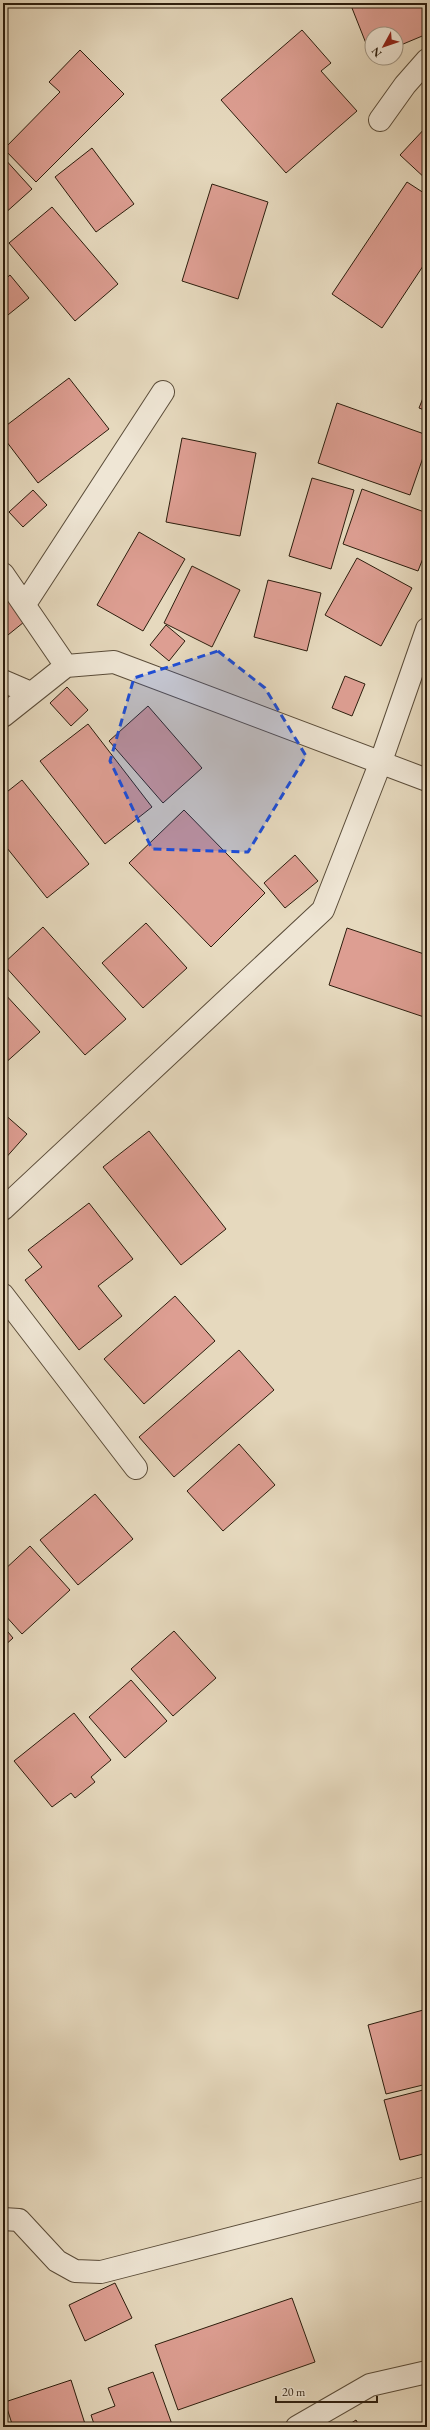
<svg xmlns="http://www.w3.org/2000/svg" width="430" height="2430" font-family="'EB Garamond',serif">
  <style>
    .building { fill: #dd9e92; stroke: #2c1d0d }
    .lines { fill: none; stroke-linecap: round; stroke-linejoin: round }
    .minor-casing { stroke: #5a4c39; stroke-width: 24 }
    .minor { stroke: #efe6d5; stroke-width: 22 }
    .marked { fill: #1d4ed8; fill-opacity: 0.2; stroke: #1d4ed8; stroke-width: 3; stroke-dasharray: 8 5; stroke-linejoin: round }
  </style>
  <rect width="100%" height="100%" fill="#e6d9be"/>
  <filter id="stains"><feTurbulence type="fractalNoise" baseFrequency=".005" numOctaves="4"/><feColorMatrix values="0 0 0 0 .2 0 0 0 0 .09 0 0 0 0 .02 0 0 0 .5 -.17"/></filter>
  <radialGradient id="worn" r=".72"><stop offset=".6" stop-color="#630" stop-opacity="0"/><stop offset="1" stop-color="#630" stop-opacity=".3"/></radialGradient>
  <path class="building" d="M350,3H426L427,34L396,47V34H372L371,56Z
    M302,30L331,63L321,71L357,111L286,173L221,100Z
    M80,50L124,94L36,182L4,149L60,92L49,82Z
    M427,126V180L400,155Z
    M92,148L134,204L96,232L55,177Z
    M3,157L32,189L3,215Z
    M407,182L427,195V260L382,328L332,294Z
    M212,184L268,202L238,299L182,281Z
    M52,207L118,284L75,321L9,243Z
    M10,275L29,298L3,319V281Z
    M69,378L109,429L38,483L3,437V428Z
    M427,388V411L419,408Z
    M337,403L427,435V446L410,495L318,463Z
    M182,438L256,453L240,536L166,522Z
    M312,478L354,490L331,569L289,556Z
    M362,489L427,513V548L418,571L343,544Z
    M33,490L47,505L23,527L9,512Z
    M139,532L185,559L143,631L97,605Z
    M357,558L412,588L381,646L325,615Z
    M192,566L240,590L212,647L164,623Z
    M268,580L321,593L307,651L254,637Z
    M3,585L29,618L3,639Z
    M166,625L185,641L169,661L150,645Z
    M345,676L365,684L352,716L332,708Z
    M67,687L88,710L71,726L50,703Z
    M148,706L202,768L163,803L109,741Z
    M88,724L152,807L105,844L40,761Z
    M22,780L89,864L47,898L3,843V795Z
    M184,810L265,893L211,947L129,863Z
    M295,855L318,881L285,908L264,883Z
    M146,923L187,968L143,1008L102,963Z
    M43,927L126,1019L85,1055L3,964Z
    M347,928L427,955V1018L329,985Z
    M3,992L40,1032L3,1065Z
    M3,1113L27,1134L3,1161Z
    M149,1131L226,1229L181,1265L103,1167Z
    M89,1203L133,1259L98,1286L122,1316L79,1350L25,1280L42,1267L28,1250Z
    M175,1296L215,1341L144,1404L104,1359Z
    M239,1350L274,1390L174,1477L139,1437Z
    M239,1444L275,1485L223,1531L187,1491Z
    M95,1494L133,1539L78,1585L40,1540Z
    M30,1546L70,1590L22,1634L3,1613V1571Z
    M3,1626L13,1638L3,1647Z
    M174,1631L216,1678L173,1716L131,1669Z
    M131,1680L167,1721L125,1758L89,1717Z
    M74,1713L111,1760L91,1777L95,1782L75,1798L71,1793L52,1807L14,1761Z
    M427,2009V2084L386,2094L368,2025Z
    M427,2089V2153L400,2160L384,2100Z
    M115,2283L132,2318L85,2341L69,2305Z
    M292,2298L315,2362L178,2410L155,2345Z
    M153,2372L173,2427H95L91,2415L115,2406L108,2388Z
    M71,2380L86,2427H13L5,2402Z
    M356,2420L360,2427H345Z"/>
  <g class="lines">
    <g class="minor-casing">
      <path id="minor" d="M380,120L405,85L427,60
        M3,574L66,666L114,662L427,780
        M25,604L163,392
        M3,681L31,693
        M3,716L66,666
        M3,1209L323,910L380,764L427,629
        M3,1295L136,1468
        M3,2219L19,2220L57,2261L75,2271L101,2272L427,2188
        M297,2427L370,2385L427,2372"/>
    </g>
    <use href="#minor" class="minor"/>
  </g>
  <path class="marked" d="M218,651L265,688L306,756L248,852L152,849L110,761L134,678Z"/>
  <rect width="430" height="2430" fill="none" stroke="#e6d9be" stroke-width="16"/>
  <rect x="4" y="4" width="422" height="2422" fill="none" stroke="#2c1d0d" stroke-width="2"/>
  <rect x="8" y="8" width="414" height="2414" fill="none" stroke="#2c1d0d"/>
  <g transform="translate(384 46) rotate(230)"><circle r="19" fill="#efe6d5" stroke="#a19685"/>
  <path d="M0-3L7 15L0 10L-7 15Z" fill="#8f2418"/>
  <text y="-6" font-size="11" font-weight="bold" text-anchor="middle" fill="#2c1d0d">N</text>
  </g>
  <path d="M276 2396v6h101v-6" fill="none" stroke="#2c1d0d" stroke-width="2"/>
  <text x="282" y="2396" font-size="12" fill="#2c1d0d" stroke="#efe6d5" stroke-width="3" paint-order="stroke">20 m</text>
  <rect width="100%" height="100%" filter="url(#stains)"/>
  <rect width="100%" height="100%" fill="url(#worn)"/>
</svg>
